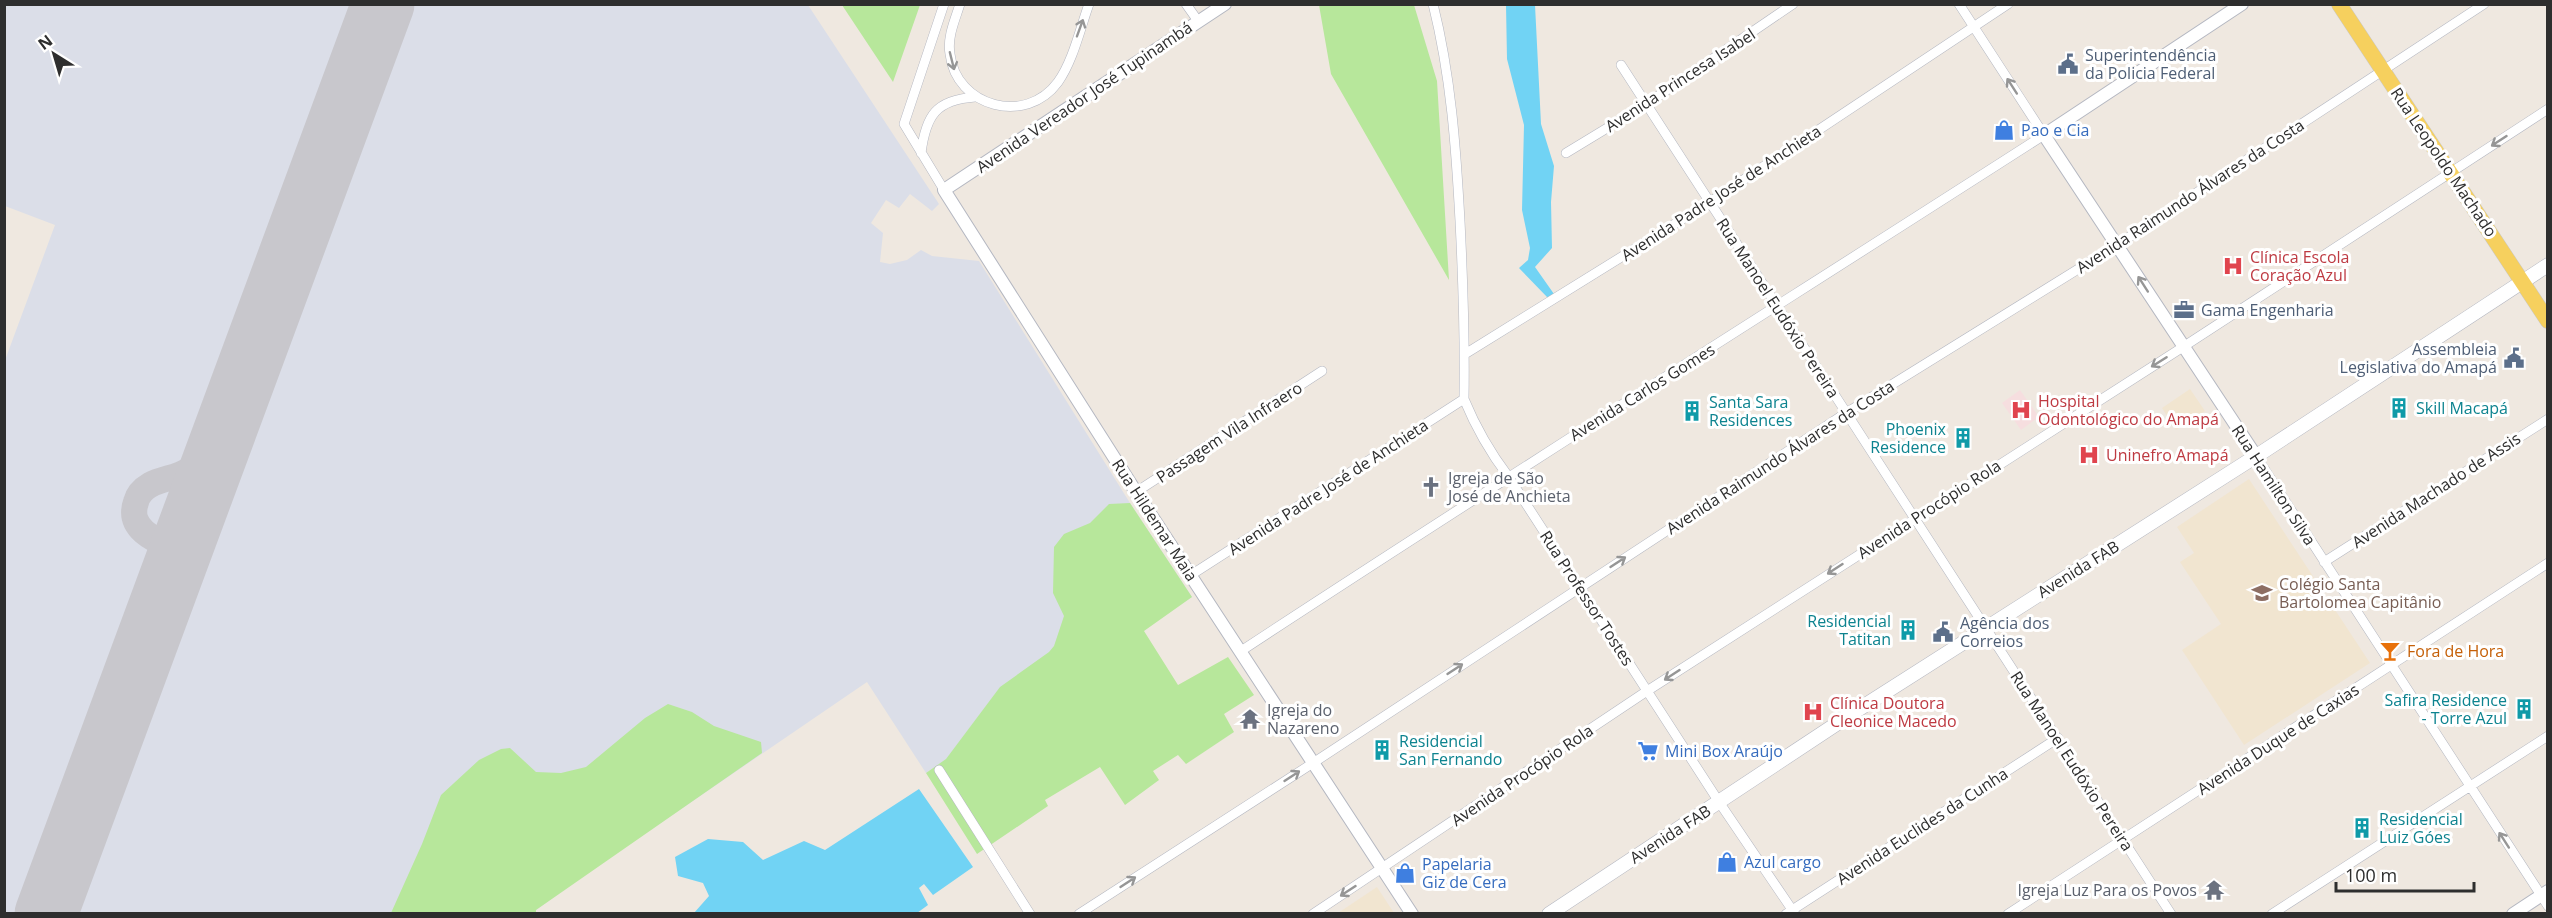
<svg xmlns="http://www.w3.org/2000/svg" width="2552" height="918" font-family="'Open Sans',sans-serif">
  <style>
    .education { fill: #f1e5d0 }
    .medical { fill: #f6dedf }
    .airport { fill: #dbdee8 }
    .green { fill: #b7e79b }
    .water { fill: #71d3f4 }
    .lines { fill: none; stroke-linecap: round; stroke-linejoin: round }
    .taxiway { stroke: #c8c7cc; stroke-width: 26 }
    .runway { stroke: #c8c7cc; stroke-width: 63 }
    .minor-casing { stroke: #b4b7c1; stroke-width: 10 }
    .tertiary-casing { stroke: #b4b7c1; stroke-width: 14 }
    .secondary-casing { stroke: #b4b7c1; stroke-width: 15 }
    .primary-casing { stroke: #c9c9c9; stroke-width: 16 }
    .minor { stroke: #fff; stroke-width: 9 }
    .tertiary { stroke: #fff; stroke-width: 12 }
    .secondary { stroke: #fff; stroke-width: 14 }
    .primary { stroke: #f6d05e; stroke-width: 15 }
    .oneway { stroke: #969696 }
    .labels { text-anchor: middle; stroke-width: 6; stroke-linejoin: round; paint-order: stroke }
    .service-label { font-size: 16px; fill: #4e5e75; stroke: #fff; text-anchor: start }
    .street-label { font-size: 16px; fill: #2e2e2e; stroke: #fff }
    .shop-label { font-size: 16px; fill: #366cbe; stroke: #fff; text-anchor: start }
    .health-label { font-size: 16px; fill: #be3a42; stroke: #fff; text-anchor: start }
    .culture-label { font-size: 16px; fill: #0d838f; stroke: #fff; text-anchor: start }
    .worship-label { font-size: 16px; fill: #5b616d; stroke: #fff; text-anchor: start }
    .education-label { font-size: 16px; fill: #785e54; stroke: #fff; text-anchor: start }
    .food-label { font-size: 16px; fill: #c56008; stroke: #fff; text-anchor: start }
  </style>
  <rect width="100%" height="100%" fill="#efe8e0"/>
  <path class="education" d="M2190,389L2205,411L2176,430L2162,408Z
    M2249,479L2370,663L2244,745L2182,650L2221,624L2180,562L2194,553L2177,527Z
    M1377,887L1394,913H1338Z"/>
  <path class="medical" d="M2020,390L2039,417L2021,430L2002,403Z"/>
  <path class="airport" d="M5,5H808L939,204L932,211L910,194L899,208L886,200L871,223L883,233L880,262L890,264L907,260L921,250L932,256L979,261L1130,503L1192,597L926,773L867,682L577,880L532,913H5L4,363L55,225L5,206Z"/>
  <path class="green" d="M842,5H920L893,82Z
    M1319,5H1414L1437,81L1449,280L1331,74Z
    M1130,503L1192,597L1144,631L1178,685L1228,657L1254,695L1224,714L1234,732L1186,764L1178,755L1153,771L1159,780L1125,805L1100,767L1045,800L1048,806L977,854L926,773L946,759L1000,687L1049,652L1054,646L1064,616L1053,593L1054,547L1064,534L1090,523L1109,504Z
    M668,704L692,712L714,726L761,742L762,753L536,910V913H391L422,844L441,795L479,760L501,749L510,748L536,772L561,773L586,767L645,718Z"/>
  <path class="water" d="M1506,5H1535L1541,124L1554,166L1551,202L1552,248L1535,267L1554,294L1548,298L1519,268L1528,260L1530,248L1522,210L1524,125L1507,59Z
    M919,789L973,867L933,895L924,884L919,888L928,905L917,913H694L709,896L703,883L678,876L675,857L708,839L743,842L763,860L804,841L825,850Z"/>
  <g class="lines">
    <path class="taxiway" d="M180,551C160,542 126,531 136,502C138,494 143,489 150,485C163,478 177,478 189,470C202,461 212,449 222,438"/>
    <path class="runway" d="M46,914L383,4"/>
    <g class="minor-casing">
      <path id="minor" d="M960,4C955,20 947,37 950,54C956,107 1026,126 1058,82C1073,61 1080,29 1089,4
        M1186,4L1198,21
        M1433,4C1451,76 1456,148 1460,221C1463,281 1465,340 1464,399C1476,428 1489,451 1508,476L1719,802L1795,914
        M1621,65L2171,914
        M921,153C926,115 936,100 975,97
        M1566,153L1645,105L1793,4
        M944,190L904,124L944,4
        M1465,354L1710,202L2008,4
        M2256,456L2548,906
        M1136,492L1322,371
        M2324,562L2548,419
        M1191,575L1464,399
        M1241,651C1507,476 1776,307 2044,135L1959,4
        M939,770L1030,914
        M1079,914L1313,763L1846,413L2117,245L2484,4
        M1313,914L1647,691L2183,347L2548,109
        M1786,914L2058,738
        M2008,914L2548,563
        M2272,914L2548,736"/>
    </g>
    <g class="tertiary-casing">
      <path id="tertiary" d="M1225,4L944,190L1136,492L1412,914
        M2242,4L2044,135L2256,456
        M2513,914L2548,891"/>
    </g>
    <g class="secondary-casing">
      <path id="secondary" d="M1549,914L1856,711L2261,453L2548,265"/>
    </g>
    <g class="primary-casing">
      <path id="primary" d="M2339,4L2548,321"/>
    </g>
    <use href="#minor" class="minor"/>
    <use href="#tertiary" class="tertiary"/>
    <use href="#secondary" class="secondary"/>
    <use href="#primary" class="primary"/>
  </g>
  <defs><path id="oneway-shaft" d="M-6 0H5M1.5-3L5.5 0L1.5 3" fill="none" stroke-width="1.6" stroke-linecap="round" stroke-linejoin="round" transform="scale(1.5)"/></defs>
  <g class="oneway">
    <use href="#oneway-shaft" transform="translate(1080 28) rotate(-70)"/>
    <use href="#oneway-shaft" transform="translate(952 61) rotate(76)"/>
    <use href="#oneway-shaft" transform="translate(2012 86) rotate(-123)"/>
    <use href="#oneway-shaft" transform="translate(2499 141) rotate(147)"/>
    <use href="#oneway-shaft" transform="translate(2143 284) rotate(-123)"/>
    <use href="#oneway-shaft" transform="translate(2159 362) rotate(148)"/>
    <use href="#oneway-shaft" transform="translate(1618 562) rotate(-33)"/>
    <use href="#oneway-shaft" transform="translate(1835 569) rotate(147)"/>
    <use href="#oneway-shaft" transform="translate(1455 669) rotate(-33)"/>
    <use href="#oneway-shaft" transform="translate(1672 675) rotate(147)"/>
    <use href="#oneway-shaft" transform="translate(1292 776) rotate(-33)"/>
    <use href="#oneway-shaft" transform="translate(2504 840) rotate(-123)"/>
    <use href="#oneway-shaft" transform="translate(1128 882) rotate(-33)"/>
    <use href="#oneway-shaft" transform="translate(1348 891) rotate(147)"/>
  </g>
  <defs>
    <g id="civic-bare" transform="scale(1.62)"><path d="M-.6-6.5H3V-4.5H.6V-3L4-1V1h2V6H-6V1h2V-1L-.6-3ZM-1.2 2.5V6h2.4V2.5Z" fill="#5c6f8a" stroke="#fff" stroke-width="2.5" paint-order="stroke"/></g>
    <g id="shop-bare" transform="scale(1.62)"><path d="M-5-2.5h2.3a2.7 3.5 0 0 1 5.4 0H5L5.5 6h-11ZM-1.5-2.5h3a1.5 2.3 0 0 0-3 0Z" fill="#3f7fe0" stroke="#fff" stroke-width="2.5" paint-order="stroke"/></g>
    <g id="hospital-bare" transform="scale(1.62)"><path d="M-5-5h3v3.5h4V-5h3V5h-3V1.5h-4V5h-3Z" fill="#e0444e" stroke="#fff" stroke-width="2.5" paint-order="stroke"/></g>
    <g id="office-bare" transform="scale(1.62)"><path d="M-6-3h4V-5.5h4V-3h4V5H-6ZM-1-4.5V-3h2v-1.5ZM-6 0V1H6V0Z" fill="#5c6f8a" stroke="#fff" stroke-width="2.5" paint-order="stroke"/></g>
    <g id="building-bare" transform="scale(1.62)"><path d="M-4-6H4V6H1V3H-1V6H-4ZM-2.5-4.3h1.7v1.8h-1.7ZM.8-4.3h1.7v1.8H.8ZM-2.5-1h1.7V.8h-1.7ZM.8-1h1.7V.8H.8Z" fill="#0f9aa8" stroke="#fff" stroke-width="2.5" paint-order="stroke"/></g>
    <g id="church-bare" transform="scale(1.62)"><path d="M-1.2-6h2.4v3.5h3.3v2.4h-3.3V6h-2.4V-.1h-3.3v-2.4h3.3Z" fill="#6b7280" stroke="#fff" stroke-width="2.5" paint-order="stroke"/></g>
    <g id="school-bare" transform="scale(1.62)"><path d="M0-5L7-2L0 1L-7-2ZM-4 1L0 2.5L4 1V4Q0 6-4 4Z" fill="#8d6e63" stroke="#fff" stroke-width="2.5" paint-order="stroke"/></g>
    <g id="bar-bare" transform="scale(1.62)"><path d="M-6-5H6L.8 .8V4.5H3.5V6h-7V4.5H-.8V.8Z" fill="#e8710a" stroke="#fff" stroke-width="2.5" paint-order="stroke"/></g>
    <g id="temple-bare" transform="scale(1.62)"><path d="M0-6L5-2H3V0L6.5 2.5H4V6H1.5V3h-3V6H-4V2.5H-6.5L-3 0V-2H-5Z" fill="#6b7280" stroke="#fff" stroke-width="2.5" paint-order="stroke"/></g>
    <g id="supermarket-bare" transform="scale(1.62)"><path d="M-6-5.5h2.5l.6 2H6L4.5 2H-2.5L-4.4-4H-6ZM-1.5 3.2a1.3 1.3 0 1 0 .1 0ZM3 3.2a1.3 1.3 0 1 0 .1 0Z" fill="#3f7fe0" stroke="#fff" stroke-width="2.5" paint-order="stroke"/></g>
  </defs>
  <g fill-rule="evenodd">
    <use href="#civic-bare" x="2068" y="64"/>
    <use href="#shop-bare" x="2004" y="130"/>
    <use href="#hospital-bare" x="2233" y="266"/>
    <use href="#office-bare" x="2184" y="310"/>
    <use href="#civic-bare" x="2514" y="358"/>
    <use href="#building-bare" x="2399" y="408"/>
    <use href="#hospital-bare" x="2021" y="410"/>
    <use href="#building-bare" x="1692" y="411"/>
    <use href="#building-bare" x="1963" y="438"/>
    <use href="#hospital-bare" x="2089" y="455"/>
    <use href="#church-bare" x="1431" y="487"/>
    <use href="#school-bare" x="2262" y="593"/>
    <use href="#building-bare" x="1908" y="630"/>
    <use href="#civic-bare" x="1943" y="632"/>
    <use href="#bar-bare" x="2390" y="651"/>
    <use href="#building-bare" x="2524" y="709"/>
    <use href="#hospital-bare" x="1813" y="712"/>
    <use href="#temple-bare" x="1250" y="719"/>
    <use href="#building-bare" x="1382" y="750"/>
    <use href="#supermarket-bare" x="1648" y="751"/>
    <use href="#building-bare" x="2362" y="828"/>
    <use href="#shop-bare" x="1727" y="862"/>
    <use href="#shop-bare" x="1405" y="873"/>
    <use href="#temple-bare" x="2214" y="890"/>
  </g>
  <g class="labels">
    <g class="service-label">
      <text x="2085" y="61">Superintendência<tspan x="2085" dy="18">da Policia Federal</tspan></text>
      <text x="2201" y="316">Gama Engenharia</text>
      <text x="2497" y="355" text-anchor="end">Assembleia<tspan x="2497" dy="18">Legislativa do Amapá</tspan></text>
      <text x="1960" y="629">Agência dos<tspan x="1960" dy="18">Correios</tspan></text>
    </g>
    <g class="street-label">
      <text transform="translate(1680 80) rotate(-33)" y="6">Avenida Princesa Isabel</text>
      <text transform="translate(1084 97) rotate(-34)" y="6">Avenida Vereador José Tupinambá</text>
      <text transform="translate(2444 162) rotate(56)" y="6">Rua Leopoldo Machado</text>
      <text transform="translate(1721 193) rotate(-33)" y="6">Avenida Padre José de Anchieta</text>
      <text transform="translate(2190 196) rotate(-33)" y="6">Avenida Raimundo Álvares da Costa</text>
      <text transform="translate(1778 308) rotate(57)" y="6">Rua Manoel Eudóxio Pereira</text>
      <text transform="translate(1642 392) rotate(-32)" y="6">Avenida Carlos Gomes</text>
      <text transform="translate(1229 432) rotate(-33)" y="6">Passagem Vila Infraero</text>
      <text transform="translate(1780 457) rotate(-33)" y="6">Avenida Raimundo Álvares da Costa</text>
      <text transform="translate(2274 485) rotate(57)" y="6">Rua Hamilton Silva</text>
      <text transform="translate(1328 487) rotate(-33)" y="6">Avenida Padre José de Anchieta</text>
      <text transform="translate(2436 490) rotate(-33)" y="6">Avenida Machado de Assis</text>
      <text transform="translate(1929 509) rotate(-33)" y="6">Avenida Procópio Rola</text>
      <text transform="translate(1155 520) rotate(57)" y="6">Rua Hildemar Maia</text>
      <text transform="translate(2078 569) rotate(-32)" y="6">Avenida FAB</text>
      <text transform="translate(1587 598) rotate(57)" y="6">Rua Professor Tostes</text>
      <text transform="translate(2278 739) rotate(-33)" y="6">Avenida Duque de Caxias</text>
      <text transform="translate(2072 761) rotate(57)" y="6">Rua Manoel Eudóxio Pereira</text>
      <text transform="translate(1522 775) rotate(-34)" y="6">Avenida Procópio Rola</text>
      <text transform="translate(1922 826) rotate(-33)" y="6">Avenida Euclides da Cunha</text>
      <text transform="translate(1670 834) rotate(-33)" y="6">Avenida FAB</text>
    </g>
    <g class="shop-label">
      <text x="2021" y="136">Pao e Cia</text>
      <text x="1665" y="757">Mini Box Araújo</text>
      <text x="1744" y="868">Azul cargo</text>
      <text x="1422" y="870">Papelaria<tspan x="1422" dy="18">Giz de Cera</tspan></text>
    </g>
    <g class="health-label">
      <text x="2250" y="263">Clínica Escola<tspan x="2250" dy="18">Coração Azul</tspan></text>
      <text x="2038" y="407">Hospital<tspan x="2038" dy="18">Odontológico do Amapá</tspan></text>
      <text x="2106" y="461">Uninefro Amapá</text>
      <text x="1830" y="709">Clínica Doutora<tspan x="1830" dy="18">Cleonice Macedo</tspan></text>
    </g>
    <g class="culture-label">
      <text x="1709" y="408">Santa Sara<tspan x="1709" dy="18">Residences</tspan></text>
      <text x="2416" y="414">Skill Macapá</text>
      <text x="1946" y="435" text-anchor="end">Phoenix<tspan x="1946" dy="18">Residence</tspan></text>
      <text x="1891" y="627" text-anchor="end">Residencial<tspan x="1891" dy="18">Tatitan</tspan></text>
      <text x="2507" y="706" text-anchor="end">Safira Residence<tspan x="2507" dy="18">- Torre Azul</tspan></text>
      <text x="1399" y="747">Residencial<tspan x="1399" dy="18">San Fernando</tspan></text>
      <text x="2379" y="825">Residencial<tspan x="2379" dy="18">Luiz Góes</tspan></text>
    </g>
    <g class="worship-label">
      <text x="1448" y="484">Igreja de São<tspan x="1448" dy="18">José de Anchieta</tspan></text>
      <text x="1267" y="716">Igreja do<tspan x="1267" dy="18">Nazareno</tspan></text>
      <text x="2197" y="896" text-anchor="end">Igreja Luz Para os Povos</text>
    </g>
    <g class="education-label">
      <text x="2279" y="590">Colégio Santa<tspan x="2279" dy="18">Bartolomea Capitânio</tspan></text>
    </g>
    <g class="food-label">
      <text x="2407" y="657">Fora de Hora</text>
    </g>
  </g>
  <rect width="2552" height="918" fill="none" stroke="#2e2e2e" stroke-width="12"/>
  <g transform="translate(54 54) rotate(323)" stroke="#ffffff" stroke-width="4.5" paint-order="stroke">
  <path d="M0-4.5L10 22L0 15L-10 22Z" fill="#2e2e2e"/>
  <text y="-9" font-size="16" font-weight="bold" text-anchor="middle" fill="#2e2e2e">N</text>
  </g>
  <path d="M2336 882v9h138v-9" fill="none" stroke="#2e2e2e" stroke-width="3"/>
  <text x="2345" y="882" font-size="18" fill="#2e2e2e" stroke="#ffffff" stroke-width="4.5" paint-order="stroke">100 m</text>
</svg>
